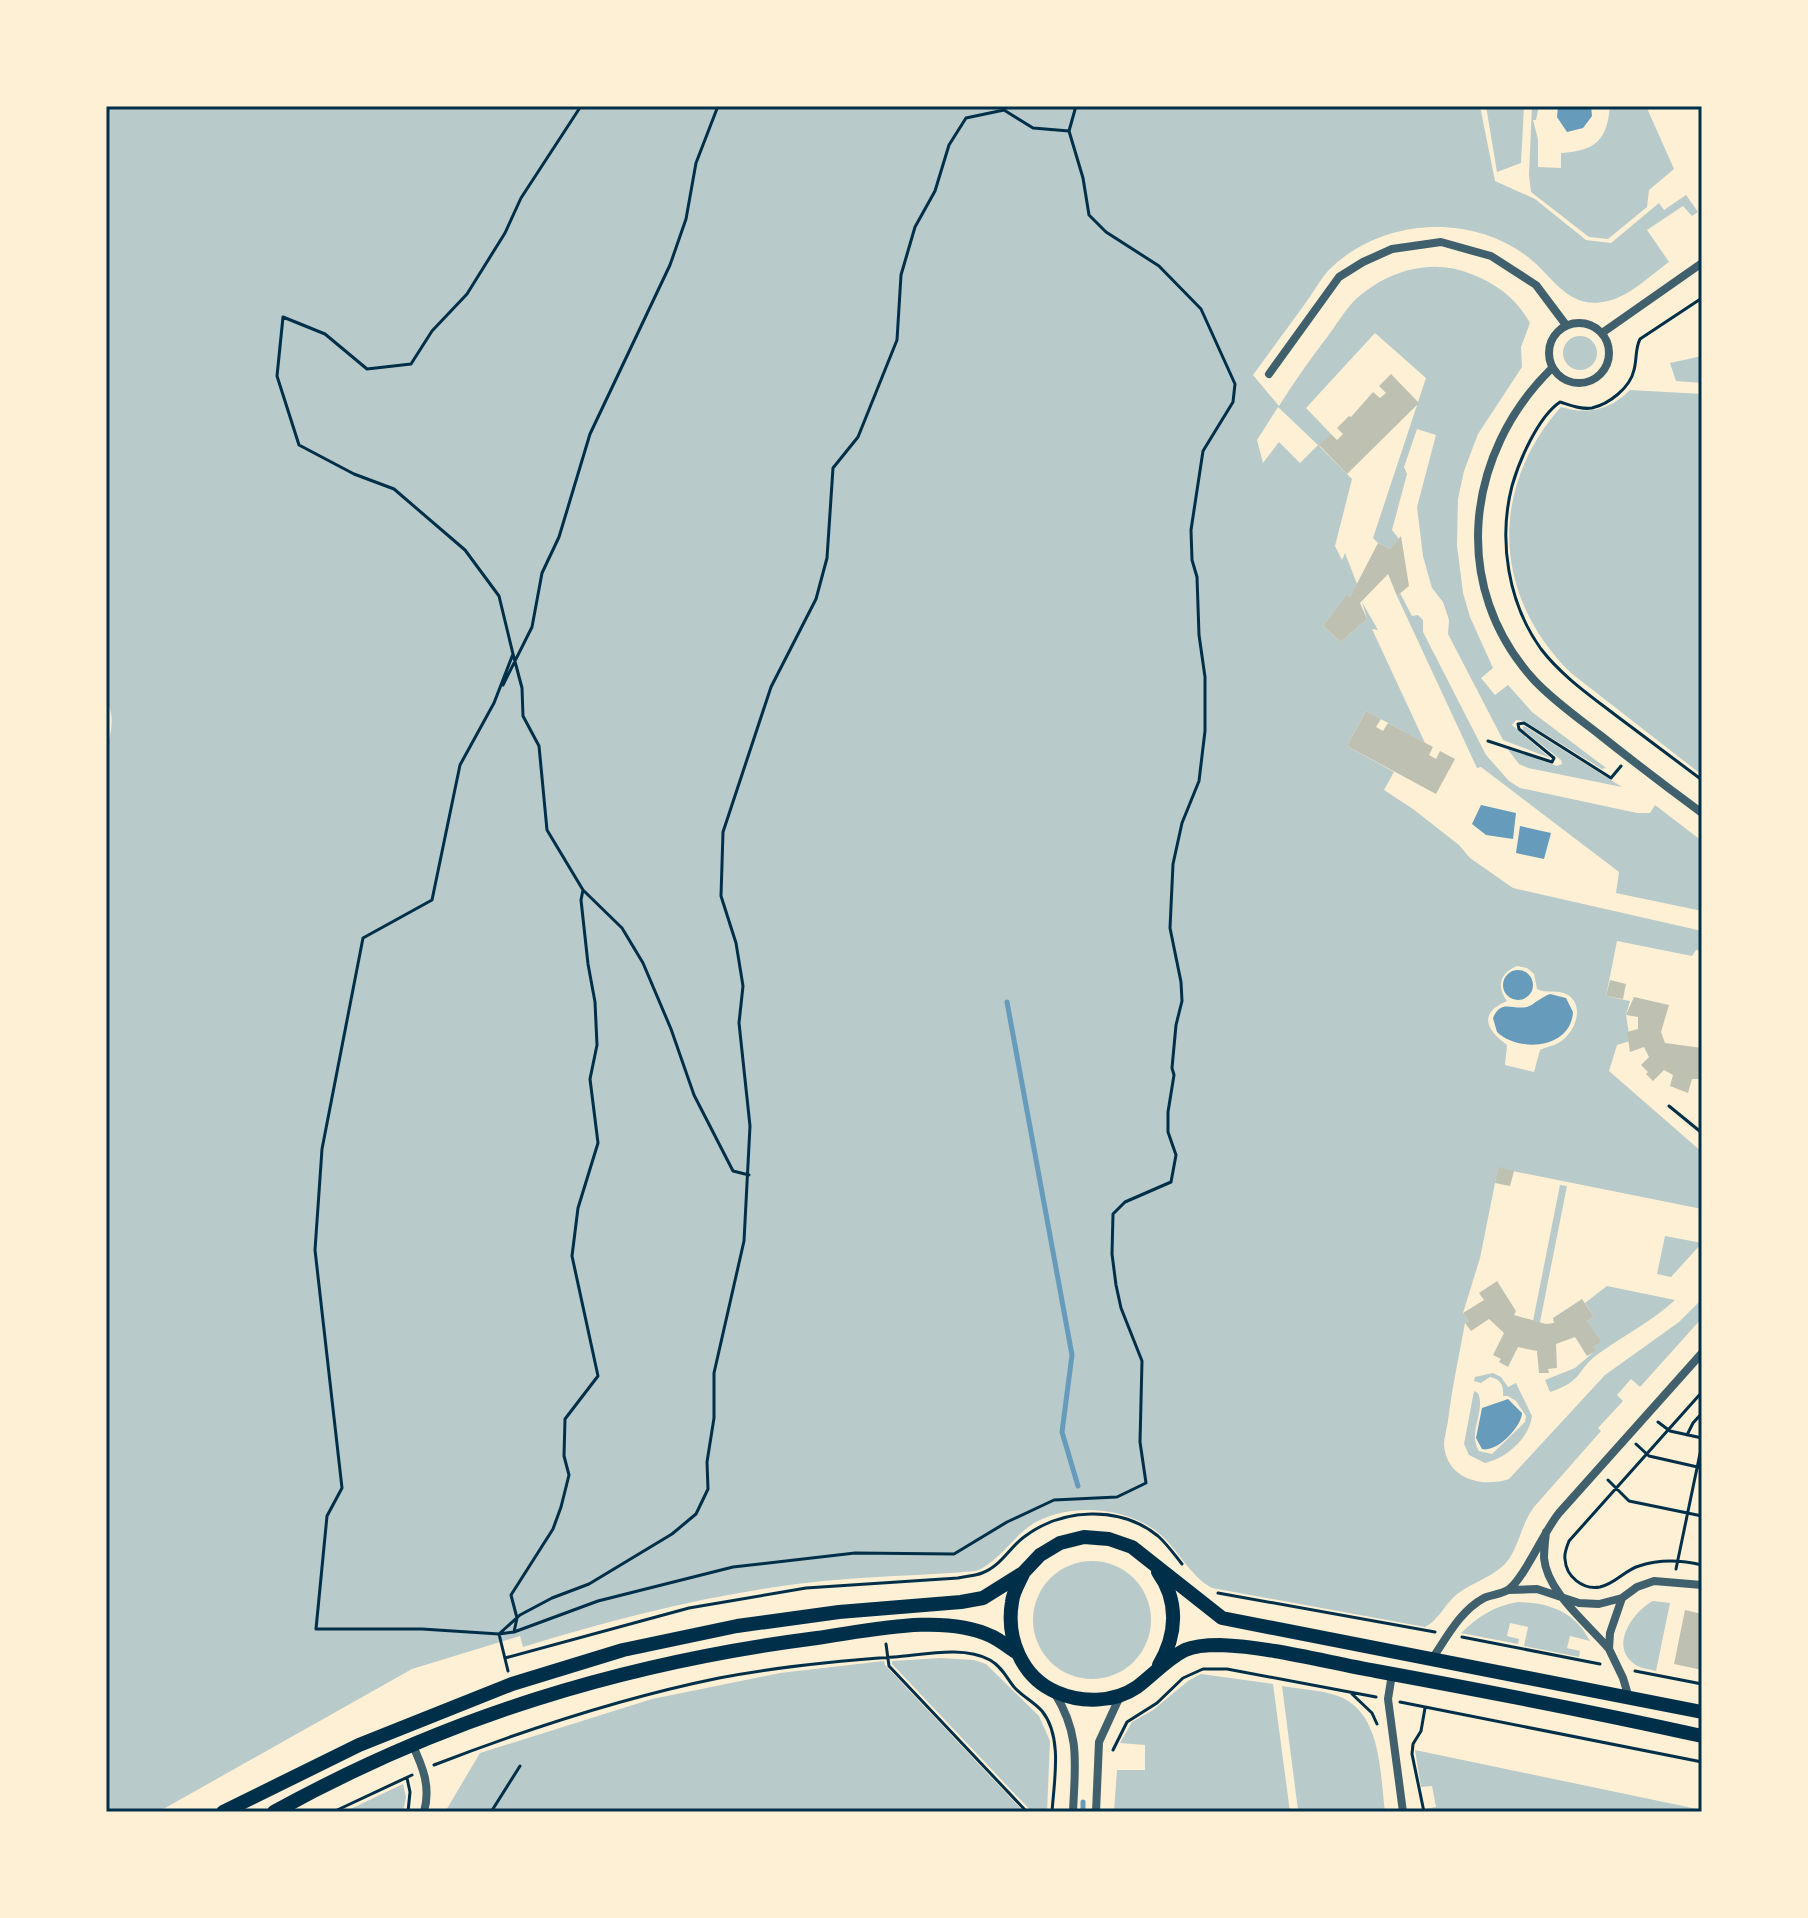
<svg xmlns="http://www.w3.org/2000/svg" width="1808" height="1918" font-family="'Nunito Sans',sans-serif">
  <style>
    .green { fill: #b9caca; fill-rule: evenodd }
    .water { fill: #669bbc }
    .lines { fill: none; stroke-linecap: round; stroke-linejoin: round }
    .stream { stroke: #669bbc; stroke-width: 5 }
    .building { fill: #bec0b2 }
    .path { stroke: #003049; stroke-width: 3 }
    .service { stroke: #3f606c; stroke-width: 5 }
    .minor { stroke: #3f606c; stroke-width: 8 }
    .secondary { stroke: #003049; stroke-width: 14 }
    .neatline { fill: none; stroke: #003049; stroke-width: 3 }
  </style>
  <rect width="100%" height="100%" fill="#fdf0d5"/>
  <path class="green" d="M106,106H1480L1495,181L1535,199L1586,240L1611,243L1659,203L1664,210L1686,195L1698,212L1692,216L1683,206L1647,230L1669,262C1652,274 1630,296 1608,301C1568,311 1554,277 1528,257C1471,213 1384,218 1332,267C1322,276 1315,290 1307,301C1289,326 1271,350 1253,375L1279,406C1294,382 1310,359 1328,336C1336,325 1344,312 1353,302C1384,272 1430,257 1471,274C1497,284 1516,298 1530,323L1521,347L1522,367L1478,434L1464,471L1458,499L1457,545L1463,593L1470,617L1493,668L1481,678L1495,695L1508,685L1532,712L1606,768L1602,769L1524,721L1516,720L1512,725L1550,758L1503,740L1448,634L1449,620L1443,602L1432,588L1423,556L1417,507L1436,435L1417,429L1404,467L1407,474L1392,530L1399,539L1390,549L1378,543L1373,538L1426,378L1375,333L1306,408L1331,434L1319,446L1352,479L1335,546L1342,560L1345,553L1357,584L1350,597L1347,596L1323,626L1341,642L1367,619L1362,602L1378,630L1372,629L1425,743L1366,711L1347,746L1394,772L1384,790L1413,809L1459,845L1470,858L1513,888L1702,931V951L1696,950L1692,956L1617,941L1606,996L1630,1001L1626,1015L1630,1041L1617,1045L1609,1071L1702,1152V1209L1498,1168L1480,1258L1463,1313L1469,1321L1465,1323C1459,1356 1452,1388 1448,1421C1447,1428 1444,1438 1444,1445C1447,1479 1481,1488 1509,1479L1605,1375L1679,1322L1702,1299V1318L1640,1387L1631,1379L1617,1395L1623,1401L1598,1428L1601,1431L1534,1507C1522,1523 1520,1542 1509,1559C1497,1576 1472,1582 1456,1595C1445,1604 1438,1621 1425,1627L1212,1588C1189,1575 1180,1552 1161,1535C1130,1508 1075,1502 1038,1521C1014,1533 1001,1561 976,1571C919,1576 861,1576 805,1583C712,1594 612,1619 523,1647L520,1636L412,1669L158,1812H106V751C112,732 115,716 106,698ZM1278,407L1318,445L1300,463L1279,442L1263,463L1257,440ZM1517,966L1527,968L1534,974L1537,989C1546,994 1559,989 1568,995C1586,1007 1574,1035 1558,1043C1553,1046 1546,1047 1540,1050L1534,1072L1505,1065L1507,1045C1486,1030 1478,1013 1507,1001C1496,986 1500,973 1517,966Z
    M1486,106H1524L1521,163L1497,172Z
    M1532,106H1539L1536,120H1533L1538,139V167L1561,168V153C1596,151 1607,140 1610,106H1646L1674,169L1649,190L1647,207L1608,239L1589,237L1531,192L1529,175Z
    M1563 353a17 17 0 1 1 34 0a17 17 0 1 1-34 0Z
    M1702,356V383L1676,381L1670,363Z
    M1630,390L1702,394V775L1571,673C1493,597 1488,489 1561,407C1588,415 1610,410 1630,390Z
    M1400,593L1412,616L1418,615L1423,620V632L1486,755L1509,781L1520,788L1637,813H1650L1655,805L1702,841V911L1616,893L1619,872L1481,767L1477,768L1397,596Z
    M1523,726L1526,727L1622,787L1528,768L1519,764L1506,747L1557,766L1562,764L1561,760L1523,730Z
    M1560,1185L1567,1186L1540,1322L1533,1321Z
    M1665,1236L1702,1243L1671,1277L1657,1274Z
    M1607,1286L1675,1300C1651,1322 1623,1336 1598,1354C1576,1370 1584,1381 1550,1392L1545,1380L1575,1368L1595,1351L1593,1347L1600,1342L1587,1321L1594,1317L1585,1303Z
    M1493,1373L1501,1377L1508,1387L1516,1383L1532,1416C1529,1439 1506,1458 1485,1463L1469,1455L1464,1444L1474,1391L1478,1393C1486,1412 1467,1432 1479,1451L1492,1454L1525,1422L1526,1416L1516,1401L1508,1396H1503C1504,1386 1501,1379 1490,1377L1481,1383L1474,1381L1475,1377Z
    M1033 1620a59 59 0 1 1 118 0a59 59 0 1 1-118 0Z
    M1653,1601L1670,1603L1656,1671C1649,1669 1638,1668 1633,1663C1609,1644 1635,1610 1653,1601Z
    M1518,1602C1550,1603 1574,1611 1590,1641L1570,1636L1567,1648L1580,1651L1579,1657L1524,1646L1528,1627L1510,1623L1507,1636L1519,1639L1518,1644L1461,1633C1479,1616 1494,1606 1518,1602Z
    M941,1658L974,1660L986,1664L1039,1716L1050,1741L1047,1812H1032L892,1664V1661Z
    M884,1661L885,1665L1024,1812H445L480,1753L652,1699L780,1673Z
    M1201,1674L1273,1684L1290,1812H1114L1117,1770H1145V1745L1120,1743L1132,1722L1153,1710L1188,1681Z
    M1282,1686C1300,1689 1321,1690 1338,1696C1382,1712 1380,1774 1385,1812H1303L1298,1810Z
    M1415,1750L1702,1810V1812H1440L1425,1809L1436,1807L1432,1786L1421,1787Z
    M403,1784L406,1797L403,1812H344Z"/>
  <path class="water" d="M1558,106H1591L1592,116L1583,128L1567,132L1557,117Z
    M1481,805L1516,813L1513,839L1486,835L1472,824Z
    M1520,826L1551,833L1544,859L1516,853Z
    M1503 985a15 15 0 1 1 30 0a15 15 0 1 1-30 0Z
    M1550,994L1566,998L1573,1012C1571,1049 1519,1053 1497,1032L1493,1018C1501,999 1511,1010 1527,1007C1535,1004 1541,997 1550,994Z
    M1508,1399L1522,1413C1522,1426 1497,1453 1482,1449L1476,1438L1482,1408Z"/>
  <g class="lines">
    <path class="stream" d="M1007,1002L1072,1355L1062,1432L1078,1486
      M1083,1812V1802"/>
  </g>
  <path class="building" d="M1391,374L1419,403L1347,474L1319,445L1331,434L1337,440L1343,434L1337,428L1349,416L1351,417L1373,392L1380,398L1386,393L1379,386Z
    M1401,536L1409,586L1397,596L1388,574L1360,603L1367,619L1341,642L1323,626L1347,595L1350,597L1378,543L1390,549Z
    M1366,711L1381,719L1376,727L1383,731L1388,723L1433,747L1429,755L1436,759L1440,751L1455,759L1436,794L1347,746Z
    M1610,980L1626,984L1623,999L1606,996Z
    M1634,997L1669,1005L1661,1032L1665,1043L1702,1048V1079H1692L1688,1093L1670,1086L1673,1075L1664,1070L1653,1081L1646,1074L1648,1072L1641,1065L1649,1057L1644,1047L1630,1052L1627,1032L1638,1029V1017L1626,1015Z
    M1498,1167L1514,1171L1510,1186L1495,1183Z
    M1497,1281L1516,1311L1514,1315L1546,1324L1554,1323L1553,1318L1582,1299L1594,1317L1587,1321L1601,1342L1593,1347L1596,1351L1587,1356L1575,1337L1556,1344L1557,1368L1548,1369L1549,1373H1539L1537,1351L1527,1349L1518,1347L1508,1367L1499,1362L1501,1359L1493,1355L1504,1333L1489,1319L1471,1331L1465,1323L1469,1321L1463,1313L1484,1300L1479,1293Z
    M1685,1610L1702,1614V1670L1674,1664Z"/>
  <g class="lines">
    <path class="path" d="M1004,106V110L1033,128L1069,131
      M1702,298L1640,339C1635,349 1637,359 1634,370C1630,388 1609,404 1592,408C1581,410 1570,405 1560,402C1538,417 1519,461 1512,486C1498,540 1508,603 1541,649C1561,675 1588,694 1614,714C1643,736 1673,758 1702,780
      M513,654L522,688L523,716L539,746L547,830L583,890L581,900L588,964L595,1002L597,1045L590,1079L598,1143L578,1208L572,1256L598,1376L565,1419L564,1456L569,1475L561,1507L553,1529L511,1595L517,1618L514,1632
      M503,685L532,627L542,573L559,537L590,434L670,265L686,219L696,163L718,106
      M1488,741L1552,762L1554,758L1519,729L1518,724L1524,723L1611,778L1621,766
      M583,890L622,928L643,963L671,1029L694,1095L733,1171L749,1175
      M1669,1106L1702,1133
      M1702,1392L1569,1541C1567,1546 1564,1554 1565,1559C1566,1577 1583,1590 1600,1587C1615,1584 1625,1570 1639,1566C1660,1559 1681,1560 1702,1565
      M1658,1422L1670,1431L1702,1438
      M1687,1435L1693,1423L1702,1413
      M1636,1444L1649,1456L1702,1468
      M1608,1480L1629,1501L1702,1516
      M1676,1569L1702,1444
      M1218,1593L1435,1632
      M499,1634L514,1632L598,1601L733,1567L855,1553L954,1554L1007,1522L1054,1500L1117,1497L1146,1483L1140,1442L1142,1361L1121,1308L1116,1285L1112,1254L1113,1214L1125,1202L1171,1182L1176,1155L1168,1132V1112L1174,1075L1172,1068L1176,1025L1182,1001L1181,982L1170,928L1173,864L1182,823L1199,781L1205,731V677L1199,635L1197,577L1192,560L1191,530L1203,451L1233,402L1235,384L1201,309L1159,266L1106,232L1089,215L1083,178L1069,131L1076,106
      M499,1634L520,1615L552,1598L589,1584L672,1534L696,1514L708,1489L707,1462L714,1418V1373L744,1241L750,1126L739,1023L743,986L736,943L721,896L723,832L771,687L816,599L827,558L833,468L858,437L897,340L901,275L915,227L935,191L949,145L966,118L1004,110L1000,106
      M1462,1637L1600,1664
      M886,1644L889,1666L1027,1812
      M505,1658L689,1608L806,1588L958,1578C966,1576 975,1576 982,1573C1000,1567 1010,1547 1024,1537C1062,1508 1120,1505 1158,1536C1167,1544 1174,1554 1182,1564
      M508,1671L499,1634L422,1629H316L327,1516L342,1488L315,1250L322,1149L363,938L432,900L460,765L494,703L513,654L499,596L465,550L394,489L354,474L299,445L277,376L283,317L325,334L367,369L411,364L432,331L467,294L505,233L521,198L581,106
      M1635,1671L1702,1684
      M1351,1693L1372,1713L1377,1724
      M1400,1702L1702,1762
      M1113,1750L1127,1722L1157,1703L1183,1678L1203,1669H1227L1376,1697
      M434,1765C527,1729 621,1698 719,1678C776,1667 836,1661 894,1657C922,1655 964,1645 990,1660C1001,1666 1007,1678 1014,1687C1022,1696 1034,1702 1042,1711C1063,1737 1054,1781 1052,1812
      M407,1778L410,1792L408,1812
      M333,1812L412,1775
      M491,1812L520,1766
      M1424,1812L1412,1754L1413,1744L1421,1731L1425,1708"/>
    <path class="service" d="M106,716V720"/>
    <path class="minor" d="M1549 353a30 30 0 1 1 60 0a30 30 0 1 1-60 0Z
      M1602,333L1702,263
      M1552,368C1465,453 1449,588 1535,681C1554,701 1578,718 1600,735C1634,762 1668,788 1702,813
      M1269,374L1339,277L1363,262L1392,249L1441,242L1491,256L1536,285L1566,325
      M1546,1532C1545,1541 1544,1550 1544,1558C1547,1592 1587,1623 1609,1649
      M1508,1590L1537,1589L1579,1603L1599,1604L1622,1598L1637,1587L1654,1581L1702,1585
      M1622,1598L1610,1633L1609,1649L1623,1678L1629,1698
      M1432,1659C1447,1637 1460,1611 1484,1598C1491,1595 1501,1594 1508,1590C1524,1579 1544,1531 1559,1513L1702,1353
      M1392,1674L1388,1699L1403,1812
      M1054,1692C1081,1735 1075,1764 1073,1812
      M412,1744C423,1767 431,1787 424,1812
      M1096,1812L1099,1742L1121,1694"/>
    <path class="secondary" d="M1158,1572C1179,1601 1177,1635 1159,1665
      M1023,1574C1019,1583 1013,1592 1012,1602C1006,1637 1021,1677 1056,1692C1081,1703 1114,1703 1137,1687C1153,1675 1167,1659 1185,1650C1194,1646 1211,1645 1220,1645C1272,1647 1325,1662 1376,1671C1485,1691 1594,1712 1702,1736
      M223,1812L359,1745L512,1684L623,1650L737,1626L839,1612L961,1602L983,1598L1023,1573L1040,1555L1060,1543L1084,1537L1109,1539L1132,1547L1222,1618L1702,1712
      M274,1812C446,1717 623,1663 817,1638C868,1631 943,1613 991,1636C1000,1640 1008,1647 1016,1652"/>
  </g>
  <rect width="1808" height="1918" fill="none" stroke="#fdf0d5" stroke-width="216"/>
  <rect x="108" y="108" width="1592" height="1702" class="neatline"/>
</svg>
